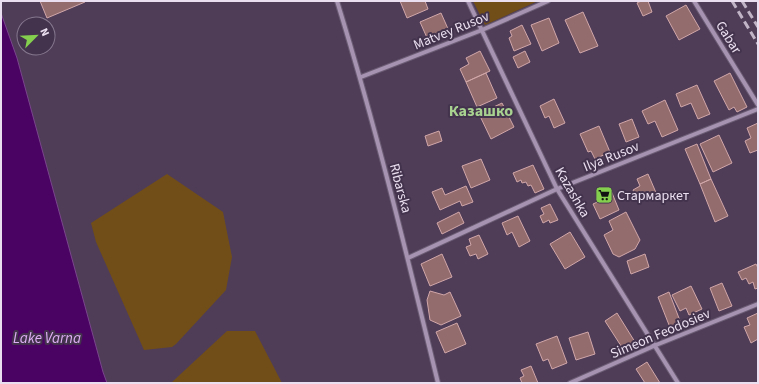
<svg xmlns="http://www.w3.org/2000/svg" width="759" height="384" font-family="'Source Sans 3',sans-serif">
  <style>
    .green { fill: #714e18 }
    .water { fill: #4a0362; stroke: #7a458d }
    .building { fill: #936c6e; stroke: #d1a7a9 }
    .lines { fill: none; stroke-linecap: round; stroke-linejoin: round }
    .minor-casing { stroke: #6b5c73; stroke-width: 6 }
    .minor { stroke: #a692b1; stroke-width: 4 }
    .rail { stroke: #c1b4c7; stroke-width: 3; stroke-dasharray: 8 4; stroke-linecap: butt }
    .labels { text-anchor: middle; stroke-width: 4; stroke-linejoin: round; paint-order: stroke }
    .street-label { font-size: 14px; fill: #eadff0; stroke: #44334d }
    .poi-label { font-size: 14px; fill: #eadff0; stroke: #44334d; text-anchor: start }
    .water-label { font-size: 15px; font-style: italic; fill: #deaff5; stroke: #44334d }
    .quarter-label { font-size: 16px; font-weight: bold; fill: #a8d290; stroke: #44334d }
  </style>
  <rect width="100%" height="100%" fill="#4f3d58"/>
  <path class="green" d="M473,1H538L485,25Z
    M167,174L223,212L232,257L226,290L176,344L172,347L144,350L96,242L91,223Z
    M227,331H255L282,383H171Z"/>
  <path class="water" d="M1,13L17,58L103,372L107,383H1Z"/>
  <path class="building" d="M40,1H85V2L47,18Z
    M400,1H425L428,9L407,18Z
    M641,1H648L652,12L643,16L637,3Z
    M686,5L700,29L679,40L666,16Z
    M583,12L598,46L580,53L565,20Z
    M441,13L449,31L428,40L420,22Z
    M549,18L559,43L542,51L531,25Z
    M522,25L531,44L514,51L509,38L512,36L510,31Z
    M480,51L490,71L466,82L460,69L469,64L466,58Z
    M525,51L530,62L518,68L513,57Z
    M486,73L497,98L477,107L466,82Z
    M730,73L747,107L737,112L734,107L729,110L714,81Z
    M697,85L710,114L698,119L691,103L681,107L676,94Z
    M554,99L565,123L554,128L549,116L545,118L540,106Z
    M665,100L678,130L662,137L655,121L648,124L642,111Z
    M502,103L514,127L491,139L479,114Z
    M632,119L639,137L626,142L619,124Z
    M758,123V150L750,153L745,141L751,138L747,128Z
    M599,126L610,152L595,159L591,151L588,152L580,134Z
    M439,131L442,141L428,146L425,136Z
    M719,135L732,163L713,172L700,144Z
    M697,144L711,179L700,184L685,149Z
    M481,159L490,180L471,188L462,166Z
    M533,165L544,189L535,193L531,185L528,186L526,182L522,183L521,180L517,182L513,173Z
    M648,174L657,195L638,202L633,190L640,186L637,179Z
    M711,179L728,216L715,222L700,184Z
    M466,186L473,202L462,206L460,201L440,210L432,192L442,188L445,195Z
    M610,188L619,210L600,219L593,204L602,200L599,193Z
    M550,204L558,220L550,223L549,220L543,223L540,216L544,214L541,208Z
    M459,212L464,223L442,234L437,223Z
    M626,212L640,240L635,249L619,257L613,254L604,235L613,230L609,221Z
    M518,216L530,241L519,247L512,232L507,235L502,223Z
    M570,232L585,257L565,269L550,244Z
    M479,235L488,254L478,259L476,254L470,256L466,247L471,245L469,239Z
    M442,254L452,277L430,286L421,264Z
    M645,254L649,267L631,274L627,261Z
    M756,264L758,268V288L755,289L753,282L749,284L746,278L742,280L738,272Z
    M722,283L732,306L719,311L710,288Z
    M691,286L702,309L689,315L686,308L680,311L672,295Z
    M430,291L444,295L450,292L461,316L441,325L430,320L427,300Z
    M669,292L682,326L671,330L658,297Z
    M617,313L635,342L623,349L605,321Z
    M758,313V339L751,343L744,327L750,325L747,318Z
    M457,323L466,344L445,353L436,332Z
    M588,332L595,354L576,360L569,338Z
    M557,336L567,363L552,369L548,359L543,361L536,344Z
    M647,362L660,383H645L636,369Z
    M531,366L538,383H522L520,378L524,376L521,370Z"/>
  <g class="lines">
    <g class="minor-casing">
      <path id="minor" d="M337,1C376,127 407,255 438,383
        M468,1L557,189L678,383
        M694,1L758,105
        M361,77L482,30L548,1
        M408,258L557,189L758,109
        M570,383L656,345L758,304"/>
    </g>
    <use href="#minor" class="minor"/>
    <path class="rail" d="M732,1L758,44
      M742,1L758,27"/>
  </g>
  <defs>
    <g id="supermarket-square" transform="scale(0.9)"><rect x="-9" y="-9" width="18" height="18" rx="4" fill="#84d04e" stroke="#44334d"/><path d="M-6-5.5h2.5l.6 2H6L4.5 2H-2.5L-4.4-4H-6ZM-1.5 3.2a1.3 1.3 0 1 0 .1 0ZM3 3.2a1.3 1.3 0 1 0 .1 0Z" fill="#111"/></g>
  </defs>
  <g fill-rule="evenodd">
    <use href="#supermarket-square" x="604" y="195"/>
  </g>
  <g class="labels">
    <g class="street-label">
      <text transform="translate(451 30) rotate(-22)" y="5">Matvey Rusov</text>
      <text transform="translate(729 37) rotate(58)" y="5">Gabar</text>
      <text transform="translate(611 156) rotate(-22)" y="5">Ilya Rusov</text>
      <text transform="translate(401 188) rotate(75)" y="5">Ribarska</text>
      <text transform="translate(573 192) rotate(60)" y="5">Kazashka</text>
      <text transform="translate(660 333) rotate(-23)" y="5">Simeon Feodosiev</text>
    </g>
    <g class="poi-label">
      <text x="617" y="200">Стармаркет</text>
    </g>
    <g class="water-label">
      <text x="47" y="343">Lake Varna</text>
    </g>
    <g class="quarter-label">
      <text x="481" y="116">Казашко</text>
    </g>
  </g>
  <rect width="759" height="384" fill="none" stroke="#eadff0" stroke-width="4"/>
  <g transform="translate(36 36) rotate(66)"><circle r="19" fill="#44334d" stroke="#86788e"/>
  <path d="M0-3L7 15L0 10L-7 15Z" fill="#84d04e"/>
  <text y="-6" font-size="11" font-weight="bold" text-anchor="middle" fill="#eadff0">N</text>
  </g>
</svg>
